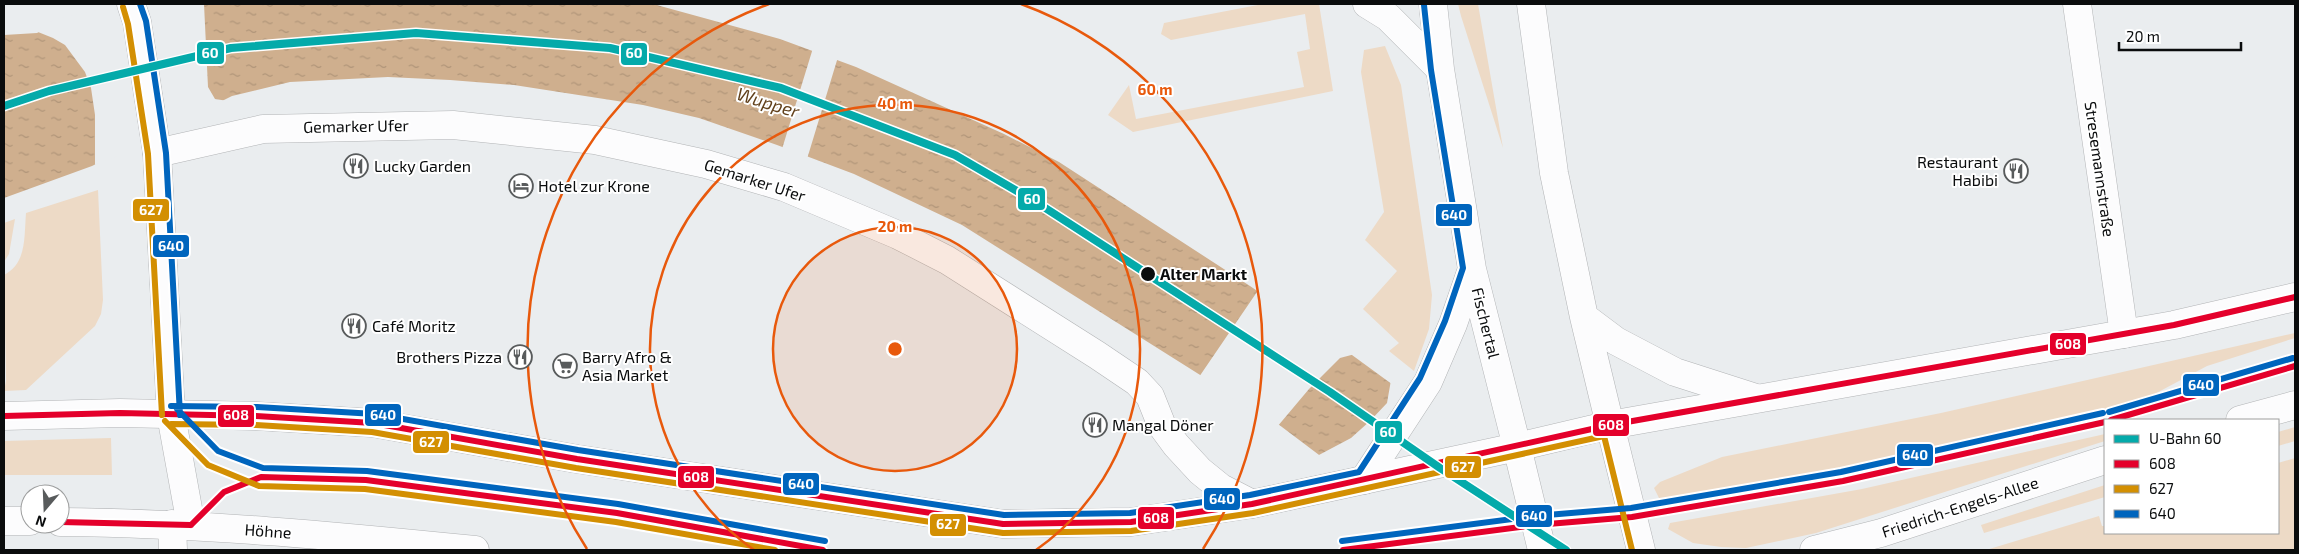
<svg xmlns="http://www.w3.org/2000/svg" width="2299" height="554" font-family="'Exo 2',sans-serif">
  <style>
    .green { fill: #eddac6 }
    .water { fill: url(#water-ripples) }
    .pier { fill: #eaedef }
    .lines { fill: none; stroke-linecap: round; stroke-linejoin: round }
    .street-casing { stroke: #b2b4b6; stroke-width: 29 }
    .secondary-casing { stroke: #b2b4b6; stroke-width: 29 }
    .primary-casing { stroke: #b2b4b6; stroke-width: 29 }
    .street { stroke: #fcfcfd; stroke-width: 28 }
    .secondary { stroke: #fcfcfd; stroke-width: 28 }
    .primary { stroke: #fcfcfd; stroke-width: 28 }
    .bus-1-casing { stroke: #fff; stroke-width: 10 }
    .bus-2-casing { stroke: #fff; stroke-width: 10 }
    .bus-3-casing { stroke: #fff; stroke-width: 10 }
    .bus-1 { stroke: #e4002b; stroke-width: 6 }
    .bus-2 { stroke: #d38f02; stroke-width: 6 }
    .bus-3 { stroke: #0065bd; stroke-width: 6 }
    .metro-1-casing { stroke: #fff; stroke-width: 11 }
    .metro-1 { stroke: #04aaaa; stroke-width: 8 }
    .ring { fill: none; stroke: #e8590c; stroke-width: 2.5 }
    .stop-dot { fill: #0a0c0d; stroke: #fff; stroke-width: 2 }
    .labels { text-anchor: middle; stroke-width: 4; stroke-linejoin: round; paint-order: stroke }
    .street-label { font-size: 16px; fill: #0a0c0d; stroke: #fff }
    .poi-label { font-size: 16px; fill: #0a0c0d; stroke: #fff; text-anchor: start }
    .stop-label { font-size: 16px; font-weight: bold; fill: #0a0c0d; stroke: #fff; text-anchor: start }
    .water-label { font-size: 18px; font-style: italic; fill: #62411c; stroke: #fff }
    .centre { fill: #e8590c; stroke: #fff; stroke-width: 2.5 }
    .ring-label { font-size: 15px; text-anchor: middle; font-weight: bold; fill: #e8590c; stroke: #fff; stroke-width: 4; stroke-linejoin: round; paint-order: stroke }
    .line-badge { stroke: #fff; stroke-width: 2 }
    .badge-label { font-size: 14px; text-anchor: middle; font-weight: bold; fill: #fff }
  </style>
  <defs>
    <pattern id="water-ripples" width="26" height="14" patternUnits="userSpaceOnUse" patternTransform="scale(1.25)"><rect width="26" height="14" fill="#cfaf8e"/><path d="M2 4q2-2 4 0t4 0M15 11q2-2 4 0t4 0" fill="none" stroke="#b09579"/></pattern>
  </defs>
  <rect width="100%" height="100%" fill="#eaedef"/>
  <path class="green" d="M1263,4H1319L1333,91L1133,132L1108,115L1129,85L1136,119L1304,87L1297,52L1310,49L1305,14L1171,40L1161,34L1164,23Z
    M1458,4H1478L1503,148L1461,16Z
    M1385,46L1401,85L1432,295L1429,329L1414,371L1389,351L1399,343L1363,309L1397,271L1365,240L1384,212L1361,72L1364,50Z
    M98,190L103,300L101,314L95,326L26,390L4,391L6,381L4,275C27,263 24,237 26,213Z
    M15,219L9,254L4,262V223Z
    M2295,333V338L2207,366L2149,397L2118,408L1810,480L1668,501L1659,498L1654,488L1660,482L1722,457L1941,413Z
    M2295,427V441L2278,446V432Z
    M2105,434V441L1816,533L1746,548L1721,547L1693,543L1668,529L1670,523L1862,489Z
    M111,438L112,475H4V441Z
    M2295,458V550H1986L2099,516L2102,526H2105V533H2278V463Z
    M2105,485V497L1984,533L1981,525Z"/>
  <path class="water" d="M136,4H653L780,39L856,67L1004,134L1059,162L1250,286L1352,355L1441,420L1339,470L1278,424L962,225L854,174L777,145L699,118L643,105L514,85L450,80L388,77L290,82L232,96L92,166L4,198V35L37,33L57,22Z"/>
  <path class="pier" d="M125,4H204L208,87L215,99L228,101L118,156L95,165V115L91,88L85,72L65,45L53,38L38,32L24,31L6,34V32L36,30L56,19Z
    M813,48L838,57L807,159L782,149Z
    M1259,289L1355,354L1340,358L1309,389L1277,427L1199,377Z
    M1391,380L1608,535L1633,550H1448L1438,544L1317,456L1351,438L1370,421L1387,403Z"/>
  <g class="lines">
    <g class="street-casing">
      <path id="street" d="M2077,4L2124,334
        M157,153L263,129L453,125L595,140L706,164L784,187L898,235L947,260L1097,355L1137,382L1150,396L1162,426L1176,445L1200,471L1221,488L1252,504
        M172,524L173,550"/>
    </g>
    <g class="secondary-casing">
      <path id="secondary" d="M131,4L137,22L157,153L171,415L191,525
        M1367,4L1388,17L1440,69
        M1433,4L1440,69L1472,269L1517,447
        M1531,4L1554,173L1584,317L1610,425
        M1584,317L1616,341L1675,372L1756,398
        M1364,480L1428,382L1453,324L1472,269"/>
    </g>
    <g class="primary-casing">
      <path id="primary" d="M4,416L120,413L256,416L373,423L577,459L1003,524L1131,522L1252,504L1517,447L1610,425L2174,325L2295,297
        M2240,420L2295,405
        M1610,425L1641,550
        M1517,447L1542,550
        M4,521H30
        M60,522C199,523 337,536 475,550
        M1814,550L1881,533L2105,460"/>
    </g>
    <use href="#street" class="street"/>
    <use href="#secondary" class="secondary"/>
    <use href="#primary" class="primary"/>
    <g class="bus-1-casing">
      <path id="bus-1" d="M4,416L120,413L256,416L373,423L577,459L1003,524L1131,522L1252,504L1610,425L2174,325L2295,297
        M2111,420L2295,366
        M60,522L191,525
        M191,525L224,492L261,477L366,480L617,513L823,550
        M1343,550L1536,525L1632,517L1843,481L2105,422"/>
    </g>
    <g class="bus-2-casing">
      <path id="bus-2" d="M123,7L128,24L148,154L162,415
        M165,421L208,465L259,486L365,489L616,522L775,550
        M171,424L256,425L372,432L576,468L1003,533L1131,531L1253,513L1604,436L1632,550"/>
    </g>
    <g class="bus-3-casing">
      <path id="bus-3" d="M140,4L146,21L166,153L180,415
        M171,406L257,407L375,414L578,450L1004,515L1130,513L1250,495L1359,472L1420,378L1445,321L1463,268L1431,70L1424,5
        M177,409L218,451L263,468L367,471L618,504L825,541
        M2109,412L2293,358
        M1342,541L1535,516L1631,508L1841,472L2103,413"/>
    </g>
    <use href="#bus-1" class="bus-1"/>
    <use href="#bus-2" class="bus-2"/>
    <use href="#bus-3" class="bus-3"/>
    <g class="metro-1-casing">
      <path id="metro-1" d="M4,106L49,91L231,48L416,33L610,48L781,88L955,155L1036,202L1330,392L1440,468L1566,550"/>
    </g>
    <use href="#metro-1" class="metro-1"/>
  </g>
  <circle cx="895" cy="349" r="122" fill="#e8590c" fill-opacity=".12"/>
  <g class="ring">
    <circle cx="895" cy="349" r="122"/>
    <path d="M754 550A245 245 0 1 1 1036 550"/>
    <path d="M587 549A367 367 0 0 1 769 4M1021 4A367 367 0 0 1 1203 549"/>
  </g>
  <defs>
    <g id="restaurant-ring" transform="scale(1.25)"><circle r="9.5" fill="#fff" stroke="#585b5c" stroke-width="1.5"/><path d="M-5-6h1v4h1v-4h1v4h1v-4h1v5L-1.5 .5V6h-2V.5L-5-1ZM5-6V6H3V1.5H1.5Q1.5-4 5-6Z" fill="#585b5c"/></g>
    <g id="hotel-ring" transform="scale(1.25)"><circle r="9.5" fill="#fff" stroke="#585b5c" stroke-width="1.5"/><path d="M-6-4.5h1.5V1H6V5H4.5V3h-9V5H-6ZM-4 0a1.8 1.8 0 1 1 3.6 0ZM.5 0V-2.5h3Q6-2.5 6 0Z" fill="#585b5c"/></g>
    <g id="supermarket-ring" transform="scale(1.25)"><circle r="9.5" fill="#fff" stroke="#585b5c" stroke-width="1.5"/><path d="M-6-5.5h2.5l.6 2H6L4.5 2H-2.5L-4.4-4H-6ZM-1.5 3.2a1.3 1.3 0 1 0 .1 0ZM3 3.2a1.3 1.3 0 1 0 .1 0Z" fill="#585b5c"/></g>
  </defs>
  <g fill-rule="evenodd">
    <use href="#restaurant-ring" x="356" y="166"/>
    <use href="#restaurant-ring" x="2016" y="171"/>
    <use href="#hotel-ring" x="521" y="186"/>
    <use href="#restaurant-ring" x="354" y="326"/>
    <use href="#restaurant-ring" x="520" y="357"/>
    <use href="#supermarket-ring" x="565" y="366"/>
    <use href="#restaurant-ring" x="1095" y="425"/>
  </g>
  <circle class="stop-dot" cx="1148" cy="274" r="8"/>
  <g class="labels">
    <g class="street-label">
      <text transform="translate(356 126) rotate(-1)" y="6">Gemarker Ufer</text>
      <text transform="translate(2100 169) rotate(82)" y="6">Stresemannstraße</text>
      <text transform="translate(755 180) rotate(18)" y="6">Gemarker Ufer</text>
      <text transform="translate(1486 323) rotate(76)" y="6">Fischertal</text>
      <text transform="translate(1960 507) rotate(-18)" y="6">Friedrich-Engels-Allee</text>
      <text transform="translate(268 531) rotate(4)" y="6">Höhne</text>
    </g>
    <g class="poi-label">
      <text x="1998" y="168" text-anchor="end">Restaurant<tspan x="1998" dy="18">Habibi</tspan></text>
      <text x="374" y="172">Lucky Garden</text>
      <text x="538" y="192">Hotel zur Krone</text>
      <text x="372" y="332">Café Moritz</text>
      <text x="502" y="363" text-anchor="end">Brothers Pizza</text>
      <text x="582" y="363">Barry Afro &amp;<tspan x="582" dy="18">Asia Market</tspan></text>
      <text x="1112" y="431">Mangal Döner</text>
    </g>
    <g class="stop-label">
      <text x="1160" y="280">Alter Markt</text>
    </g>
    <g class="water-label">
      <text transform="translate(768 103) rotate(17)" y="6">Wupper</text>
    </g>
  </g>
  <circle cx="895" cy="349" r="8" class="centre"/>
  <g class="ring-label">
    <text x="1155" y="95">60 m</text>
    <text x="895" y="109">40 m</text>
    <text x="895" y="232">20 m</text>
  </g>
  <g class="line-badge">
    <rect x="196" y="41" width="29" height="24" rx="5" fill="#04aaaa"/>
    <rect x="620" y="42" width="28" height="24" rx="5" fill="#04aaaa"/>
    <rect x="1017" y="187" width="29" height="24" rx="5" fill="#04aaaa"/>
    <rect x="132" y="198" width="38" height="24" rx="5" fill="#d38f02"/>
    <rect x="1435" y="203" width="38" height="24" rx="5" fill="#0065bd"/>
    <rect x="152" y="234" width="38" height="24" rx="5" fill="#0065bd"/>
    <rect x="2049" y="332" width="38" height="24" rx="5" fill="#e4002b"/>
    <rect x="2182" y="373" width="38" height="24" rx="5" fill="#0065bd"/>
    <rect x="364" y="403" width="38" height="24" rx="5" fill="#0065bd"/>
    <rect x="217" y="404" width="38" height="24" rx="5" fill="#e4002b"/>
    <rect x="1592" y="413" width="38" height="24" rx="5" fill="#e4002b"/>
    <rect x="1374" y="420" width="29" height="24" rx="5" fill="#04aaaa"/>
    <rect x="412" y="430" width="38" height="24" rx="5" fill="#d38f02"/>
    <rect x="1896" y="443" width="38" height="24" rx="5" fill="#0065bd"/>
    <rect x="1444" y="455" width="38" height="24" rx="5" fill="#d38f02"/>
    <rect x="677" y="465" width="38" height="24" rx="5" fill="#e4002b"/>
    <rect x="782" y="472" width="38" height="24" rx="5" fill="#0065bd"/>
    <rect x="1203" y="487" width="38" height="24" rx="5" fill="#0065bd"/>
    <rect x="1515" y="504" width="38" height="24" rx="5" fill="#0065bd"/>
    <rect x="1137" y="506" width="38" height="24" rx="5" fill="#e4002b"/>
    <rect x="929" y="513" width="38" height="24" rx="5" fill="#d38f02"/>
  </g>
  <g class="badge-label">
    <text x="210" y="58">60</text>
    <text x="634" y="58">60</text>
    <text x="1032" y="204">60</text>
    <text x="151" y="215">627</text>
    <text x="1454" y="220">640</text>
    <text x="171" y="251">640</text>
    <text x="2068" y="349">608</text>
    <text x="2201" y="390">640</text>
    <text x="383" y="420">640</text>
    <text x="236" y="420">608</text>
    <text x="1611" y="430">608</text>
    <text x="1388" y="437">60</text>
    <text x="431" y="447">627</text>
    <text x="1915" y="460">640</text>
    <text x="1463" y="472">627</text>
    <text x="696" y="482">608</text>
    <text x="801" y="489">640</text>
    <text x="1222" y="504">640</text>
    <text x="1534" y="521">640</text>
    <text x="1156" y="523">608</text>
    <text x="948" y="529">627</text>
  </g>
  <rect width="2299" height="554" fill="none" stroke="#0a0c0d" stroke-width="10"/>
  <rect x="2104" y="419" width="175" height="115" fill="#ffffff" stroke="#9d9e9e"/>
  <rect x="2114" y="435" width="25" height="8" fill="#04aaaa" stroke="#9d9e9e"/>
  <text x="2149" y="444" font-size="15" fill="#0a0c0d">U-Bahn 60</text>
  <rect x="2114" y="460" width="25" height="8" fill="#e4002b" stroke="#9d9e9e"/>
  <text x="2149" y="469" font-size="15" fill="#0a0c0d">608</text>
  <rect x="2114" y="485" width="25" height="8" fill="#d38f02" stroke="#9d9e9e"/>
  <text x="2149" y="494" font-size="15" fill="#0a0c0d">627</text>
  <rect x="2114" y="510" width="25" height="8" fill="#0065bd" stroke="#9d9e9e"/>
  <text x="2149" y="519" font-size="15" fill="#0a0c0d">640</text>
  <g transform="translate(45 509) rotate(199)"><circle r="24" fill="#ffffff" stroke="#9d9e9e"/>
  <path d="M0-4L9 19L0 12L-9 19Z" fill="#585b5c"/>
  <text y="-8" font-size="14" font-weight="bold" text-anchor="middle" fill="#0a0c0d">N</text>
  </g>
  <path d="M2119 42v8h122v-8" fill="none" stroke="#0a0c0d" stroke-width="2.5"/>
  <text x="2126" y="42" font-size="15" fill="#0a0c0d" stroke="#ffffff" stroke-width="4" paint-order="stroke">20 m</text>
</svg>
